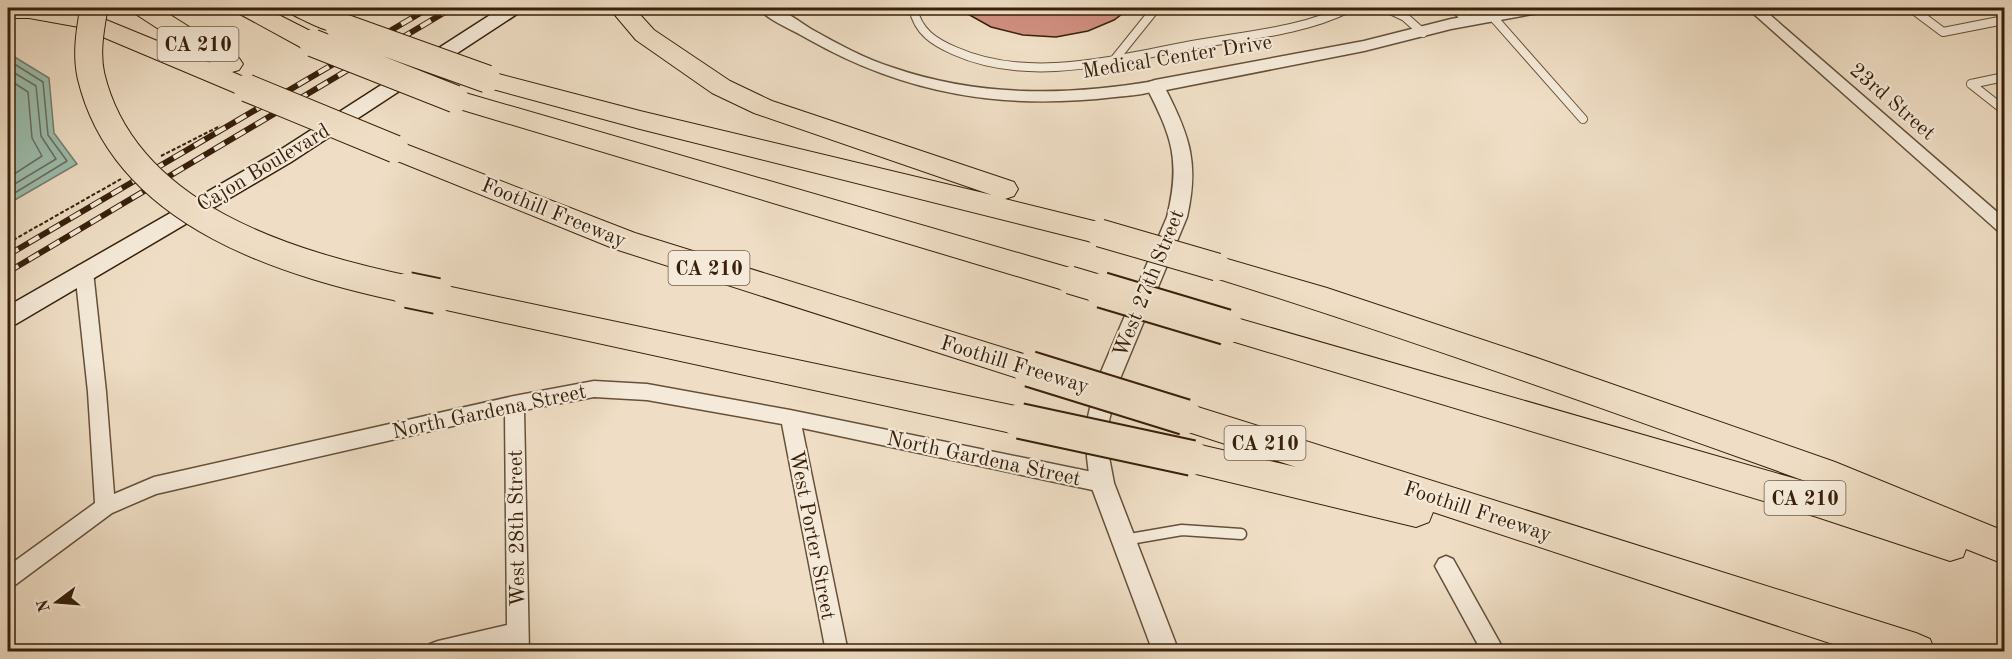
<svg xmlns="http://www.w3.org/2000/svg" width="2012" height="659" font-family="'Old Standard TT',serif">
  <style>
    .water { fill: #9bbdae; stroke: #737e6d; stroke-width: 1.5 }
    .lines { fill: none; stroke-linecap: round; stroke-linejoin: round }
    .shore { stroke: #6a6e5c; stroke-width: 1.5 }
    .building { fill: #d08f80; stroke: #38200b; stroke-width: 1.5 }
    .service-far1-casing { stroke: #66503a; stroke-width: 10 }
    .service-casing { stroke: #66503a; stroke-width: 13 }
    .minor-casing { stroke: #66503a; stroke-width: 3 }
    .tertiary-casing { stroke: #66503a; stroke-width: 3 }
    .secondary-casing { stroke: #38200b; stroke-width: 3 }
    .motorway-casing { stroke: #38200b; stroke-width: 2 }
    .path { stroke: #38200b; stroke-width: 2; stroke-dasharray: 4 2; stroke-linecap: butt }
    .service-far1 { stroke: #f5ead9; stroke-width: 8 }
    .service { stroke: #f5ead9; stroke-width: 10 }
    .minor { fill: #f5ead9; fill-rule: evenodd }
    .tertiary { fill: #f5ead9; fill-rule: evenodd }
    .secondary { fill: #f5ead9; fill-rule: evenodd }
    .motorway { fill: #efdec5; fill-rule: evenodd }
    .rail-casing { stroke: #38200b; stroke-width: 6 }
    .rail { stroke: #f5ead9; stroke-width: 4; stroke-dasharray: 12; stroke-linecap: butt }
    .motorway-bridge-far1-casing { stroke: #38200b; stroke-width: 29; stroke-linecap: butt }
    .motorway-bridge-casing { stroke: #38200b; stroke-width: 38; stroke-linecap: butt }
    .motorway-bridge-far1 { stroke: #efdec5; stroke-width: 27 }
    .motorway-bridge { stroke: #efdec5; stroke-width: 34 }
    .labels { text-anchor: middle; stroke-width: 4.5; stroke-linejoin: round; paint-order: stroke }
    .shield { fill: #f5ead9; stroke: #715d49; stroke-width: 1.5 }
    .shield-label { font-size: 20px; font-weight: bold; fill: #38200b }
    .street-label { font-size: 21px; fill: #38200b; stroke: #f5ead9 }
  </style>
  <rect width="100%" height="100%" fill="#efdec5"/>
  <filter id="stains"><feTurbulence type="fractalNoise" baseFrequency=".00333" numOctaves="4"/><feColorMatrix values="0 0 0 0 .2 0 0 0 0 .09 0 0 0 0 .02 0 0 0 .5 -.17"/></filter>
  <radialGradient id="worn" r=".72"><stop offset=".6" stop-color="#630" stop-opacity="0"/><stop offset="1" stop-color="#630" stop-opacity=".3"/></radialGradient>
  <path class="water" d="M8,53L49,78L54,133L77,164L8,204Z"/>
  <g class="lines">
    <path class="shore" d="M8,60L43,82L48,135L67,161L8,197
      M8,69L36,86L41,136L56,159L8,188
      M8,79L28,92L32,138L42,156L8,178"/>
  </g>
  <path class="building" d="M957,8H1130L1114,20L1088,31L1056,37L1023,35L991,27Z"/>
  <g class="lines">
    <g class="service-far1-casing">
      <path id="service-far1" d="M913,8C918,32 934,42 955,51C1032,85 1119,58 1198,44C1248,35 1303,31 1349,8
        M1386,8L1405,17L1423,33
        M1911,8L1943,32L2004,20
        M1492,16L1583,119
        M1115,59L1156,8
        M1971,84L2004,110
        M1971,84L2004,77"/>
    </g>
    <g class="service-casing">
      <path id="service" d="M1124,540L1182,530L1241,534"/>
    </g>
    <g class="minor-casing">
      <path id="minor" d="M758,8C763,7 771,6 776,8C788,13 800,22 811,29C838,44 865,59 894,68C979,97 1067,96 1155,81L1162,86C1157,94 1126,96 1115,97C1003,110 907,95 808,39C793,30 769,21 758,8Z
        M1450,8H1464L1476,21L1474,24H1464Z
        M1747,8H1762L2004,218V233L1998,231Z
        M84,264L90,266L93,271L106,392L114,494L154,477L514,396L594,381L647,384L790,410L1102,474L1109,477L1112,483L1109,489L1102,492L802,428L848,652H826L782,424L647,400L594,397L524,410L529,652H507V646L484,652H427L430,644L438,641L507,625L505,414L156,494L112,513L15,585L8,588V566L95,503L88,392L75,271L78,266Z
        M1446,556L1453,559L1505,652H1482L1435,566L1439,559Z"/>
    </g>
    <g class="tertiary-casing">
      <path id="tertiary" d="M1514,8H1546L1538,13L1451,29L1364,51L1166,90C1190,137 1199,164 1187,217L1117,386L1109,421V457L1114,483L1179,652H1153L1090,483L1087,457V421L1095,386L1167,217C1181,160 1172,137 1146,86L1149,82L1155,80L1364,41L1451,19Z"/>
    </g>
    <g class="secondary-casing">
      <path id="secondary" d="M501,8H522L520,12L291,162L16,324L8,326V306L277,152Z"/>
    </g>
    <g class="motorway-casing">
      <path id="motorway" d="M8,8H54L94,15L211,63L134,13L131,8H159L239,58L243,64L239,70L232,72L256,82L260,88L256,94L247,97L238,94L79,27L29,18H8Z
        M235,8H265L322,37L326,43L322,49L313,51L304,49L238,13Z
        M286,8C305,6 339,8 351,26L348,31C329,36 307,21 289,13Z
        M609,8H634L654,30L730,81L772,101L1014,182L1018,189L1014,196L1005,199L1110,225L1115,233L1110,241L1100,244L640,129L478,85L474,79L478,73L487,71L640,111L992,195L754,113L712,93L636,40Z
        M455,90L1070,268L1081,272L1085,280L1081,288L1070,292L446,105L442,99L446,93Z
        M395,140L635,233L1030,356L1041,360L1046,369L1041,378L1030,382L615,249L385,156L381,149L385,142Z
        M1217,256L1327,288L1537,358L1835,462L2004,531V564L1966,549L1963,557L1950,561L1817,517L1215,336L1210,327L1215,318L1226,315L1814,484C1612,412 1411,339 1206,275L1202,267L1206,259Z
        M437,284L1020,407L1032,411L1037,421L1032,431L1020,435L437,308L426,304L422,296L426,288Z
        M1185,403L1916,633L1930,639L1935,652H1857L1433,512L1429,522L1416,527L1192,473L1180,468L1175,458L1180,448L1192,443L1296,467L1173,427L1168,417L1173,407Z"/>
    </g>
    <path class="path" d="M161,156L220,126
      M8,243L121,179"/>
    <use href="#service-far1" class="service-far1"/>
    <use href="#service" class="service"/>
    <use href="#minor" class="minor"/>
    <use href="#tertiary" class="tertiary"/>
    <use href="#secondary" class="secondary"/>
    <use href="#motorway" class="motorway"/>
    <g class="rail-casing">
      <path id="rail" d="M8,255L429,8
        M8,272L452,8"/>
    </g>
    <use href="#rail" class="rail"/>
    <g class="motorway-bridge-far1-casing">
      <path id="motorway-bridge-far1" d="M94,8C90,30 86,54 91,76C125,218 291,265 415,291
        M339,26L487,79
        M313,43L455,99
        M247,88L395,149
        M1100,233L1217,267
        M1070,280L1107,291"/>
    </g>
    <g class="motorway-bridge-casing">
      <path id="motorway-bridge" d="M408,290L437,296
        M1102,290L1226,327
        M1030,369L1185,417
        M1020,421L1192,458"/>
    </g>
    <use href="#motorway-bridge-far1" class="motorway-bridge-far1"/>
    <use href="#motorway-bridge" class="motorway-bridge"/>
  </g>
  <g class="labels">
    <g class="shield">
      <rect x="157.5" y="27" width="81" height="34" rx="4.5"/>
      <rect x="668.5" y="251" width="81" height="34" rx="4.5"/>
      <rect x="1224.5" y="426" width="81" height="34" rx="4.5"/>
      <rect x="1764.5" y="481" width="81" height="34" rx="4.5"/>
    </g>
    <g class="shield-label">
      <text x="198" y="51">CA 210</text>
      <text x="709" y="275">CA 210</text>
      <text x="1265" y="450">CA 210</text>
      <text x="1805" y="505">CA 210</text>
    </g>
    <g class="street-label">
      <text transform="translate(1177 56) rotate(-9)" y="7">Medical Center Drive</text>
      <text transform="translate(1893 101) rotate(41)" y="7">23rd Street</text>
      <text transform="translate(263 167) rotate(-31)" y="7">Cajon Boulevard</text>
      <text transform="translate(554 212) rotate(22)" y="7">Foothill Freeway</text>
      <text transform="translate(1148 283) rotate(-68)" y="7">West 27th Street</text>
      <text transform="translate(1015 364) rotate(17)" y="7">Foothill Freeway</text>
      <text transform="translate(489 411) rotate(-12)" y="7">North Gardena Street</text>
      <text transform="translate(984 458) rotate(12)" y="7">North Gardena Street</text>
      <text transform="translate(1478 511) rotate(18)" y="7">Foothill Freeway</text>
      <text transform="translate(516 528) rotate(-91)" y="7">West 28th Street</text>
      <text transform="translate(813 535) rotate(79)" y="7">West Porter Street</text>
    </g>
  </g>
  <rect width="2012" height="659" fill="none" stroke="#efdec5" stroke-width="30"/>
  <rect x="9" y="9" width="1994" height="641" fill="none" stroke="#38200b" stroke-width="3"/>
  <rect x="15" y="15" width="1982" height="629" fill="none" stroke="#38200b" stroke-width="1.5"/>
  <g transform="translate(57 602) rotate(254)" stroke="#f5ead9" stroke-width="4.5" paint-order="stroke">
  <path d="M0-4.5L10 22L0 15L-10 22Z" fill="#38200b"/>
  <text y="-9" font-size="16" font-weight="bold" text-anchor="middle" fill="#38200b">N</text>
  </g>
  <rect width="100%" height="100%" filter="url(#stains)"/>
  <rect width="100%" height="100%" fill="url(#worn)"/>
</svg>
